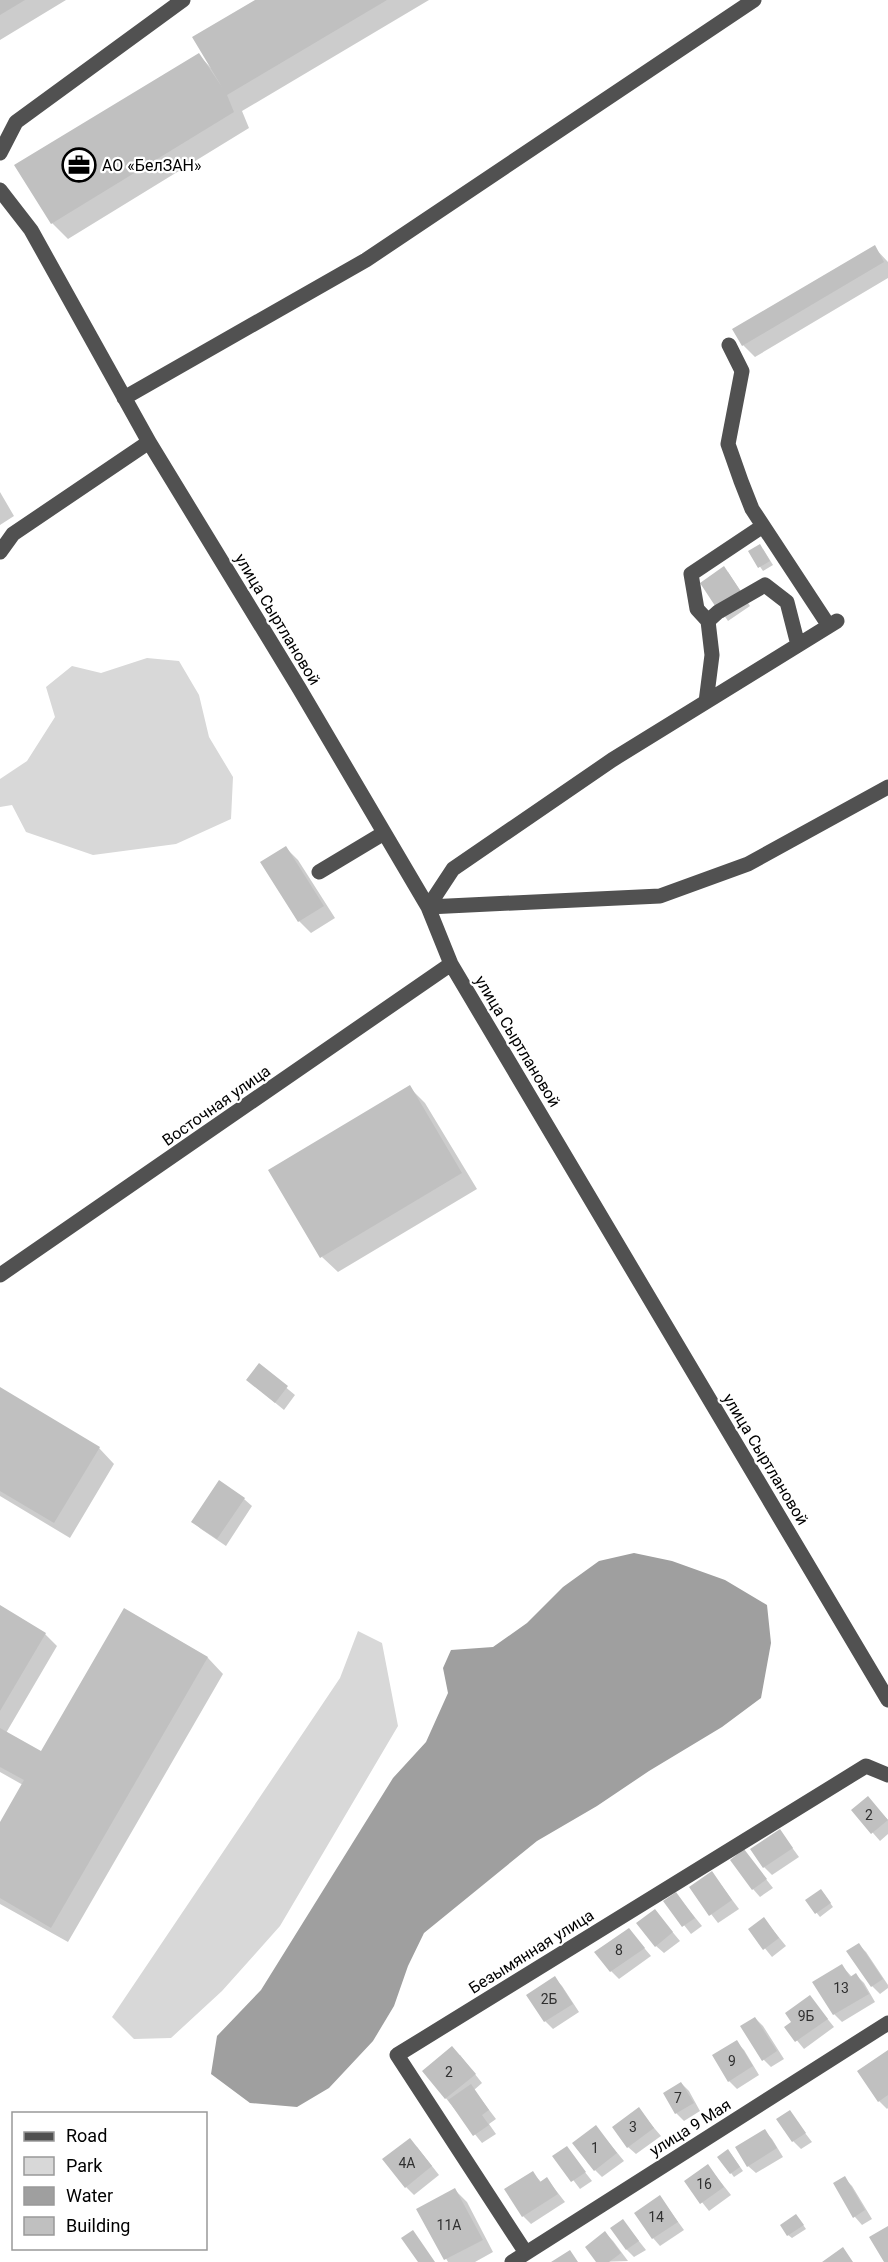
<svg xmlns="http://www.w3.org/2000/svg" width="888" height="2262" font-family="Roboto,sans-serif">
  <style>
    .green { fill: #d8d8d8 }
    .water { fill: #9f9f9f }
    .shadow { fill: #0003 }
    .building { fill: #c0c0c0 }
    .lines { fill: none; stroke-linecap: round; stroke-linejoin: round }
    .minor { stroke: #515151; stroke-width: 15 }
    .labels { text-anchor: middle; stroke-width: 4.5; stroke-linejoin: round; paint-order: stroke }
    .number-label { font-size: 14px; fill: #303030 }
    .poi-label { font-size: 16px; fill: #000; stroke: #fff; text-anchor: start }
    .street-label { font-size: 16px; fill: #000; stroke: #fff }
  </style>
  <rect width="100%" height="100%" fill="#fff"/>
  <path class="green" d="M147,658L179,661L199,695L209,737L233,777L231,819L176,844L93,855L26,832L12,805L0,807V779L27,761L55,717L46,687L72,666L101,673Z
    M358,1631L382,1643L398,1726L280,1926L222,1991L171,2038L134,2039L112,2017L340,1678Z"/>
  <path class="water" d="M634,1553L672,1561L725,1580L767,1605L771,1643L761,1698L722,1727L649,1771L597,1806L537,1841L424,1933L408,1966L394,2006L373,2041L329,2088L297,2107L250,2103L211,2074L217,2036L261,1990L393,1778L426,1742L448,1693L443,1668L451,1650L493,1647L527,1623L563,1587L599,1561Z"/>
  <path class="shadow" d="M0,0H66L0,40Z
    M258,0H429L242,111L249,128L68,239L52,223L199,55L211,68Z
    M874,247L888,262V278L755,357L743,345Z
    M0,492L14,516L0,525Z
    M763,549L773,565L763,571L750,552Z
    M728,572L750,606L728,621L702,583Z
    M286,848L298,860L335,918L311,933L299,921L262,863Z
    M409,1087L425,1103L477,1189L338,1272L322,1257Z
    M259,1365L295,1395L284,1410L256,1387Z
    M0,1389L99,1448L114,1464L70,1538L0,1496Z
    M244,1499L252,1506L226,1546L201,1529L193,1522Z
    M0,1607L45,1634L57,1646L6,1733L42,1753L125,1610L208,1658L223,1674L68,1942L0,1904V1825L23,1785L0,1772Z
    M875,1806L888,1820V1834L880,1841L853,1810Z
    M780,1831L799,1857L772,1875L764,1867Z
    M744,1851L773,1888L760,1897L753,1889Z
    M712,1873L739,1909L718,1923L691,1888Z
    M676,1894L702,1926L691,1934L665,1901Z
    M824,1894L833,1907L820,1917L807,1901Z
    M655,1911L680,1941L664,1953L656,1946Z
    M764,1919L786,1946L772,1957L750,1930Z
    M629,1930L651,1956L619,1979L611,1971Z
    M859,1945L866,1952L888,1985V1988L880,1994L872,1986Z
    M842,1966L852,1977L856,1975L864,1983L875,2002L842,2022L834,2014Z
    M554,1978L562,1986L579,2012L553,2029L545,2021Z
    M810,1997L834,2027L804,2049L786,2027L793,2022Z
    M755,2018L763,2026L784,2059L771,2067L764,2060Z
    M736,2042L744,2050L759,2075L737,2089L729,2081Z
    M888,2052V2108L887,2109L879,2101L859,2071Z
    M460,2055L482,2083L474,2090L496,2119L489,2124L496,2134L482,2143L424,2071Z
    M681,2083L689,2091L700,2111L684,2121L676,2113Z
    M638,2109L661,2136L636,2154L628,2147Z
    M789,2112L812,2142L801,2149L793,2141Z
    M596,2127L624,2161L602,2177L595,2170Z
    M764,2131L772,2139L783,2157L756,2173L748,2166Z
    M417,2147L439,2175L414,2195L406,2187Z
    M566,2148L592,2181L580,2189L555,2156Z
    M731,2154L743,2171L734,2177L731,2173Z
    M708,2166L731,2195L709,2211L686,2182Z
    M533,2173L541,2182L547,2179L565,2202L531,2224L523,2216Z
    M844,2178L852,2186L872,2219L862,2225L855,2217Z
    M455,2190L467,2202L493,2252L475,2262H448L418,2210Z
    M660,2197L684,2230L660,2246L653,2238Z
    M799,2219L806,2229L792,2238L788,2235Z
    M623,2221L646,2250L634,2257L627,2250Z
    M605,2233L613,2241L628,2261L598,2262Z"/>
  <path class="building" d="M0,0H25L0,15Z
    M255,0H387L227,95L234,112L51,224L14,165L199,53L222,87L192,37Z
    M875,245L884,262L742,346L732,329Z
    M760,544L770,561L758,568L748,551Z
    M724,566L748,602L723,618L700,583Z
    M286,846L324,906L298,922L260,862Z
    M410,1085L462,1173L320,1258L268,1170Z
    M259,1363L288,1386L275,1403L246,1380Z
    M0,1387L100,1447L54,1523L0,1491Z
    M219,1480L245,1498L217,1539L191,1522Z
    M0,1605L46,1633L0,1711Z
    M124,1608L208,1657L51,1928L0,1898V1822L24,1780L0,1767V1728L41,1751Z
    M868,1796L888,1820L871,1834L851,1810Z
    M780,1829L793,1848L763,1868L750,1849Z
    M744,1849L767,1879L752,1890L730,1860Z
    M712,1871L732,1900L709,1916L689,1887Z
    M821,1889L831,1903L815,1914L805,1900Z
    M676,1892L695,1918L682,1927L663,1901Z
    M655,1909L673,1932L655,1947L636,1923Z
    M764,1917L779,1938L763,1950L748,1929Z
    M629,1928L645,1948L610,1972L594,1952Z
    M859,1943L883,1979L871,1987L846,1951Z
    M842,1964L850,1977L856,1973L869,1994L833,2015L812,1982Z
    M555,1976L573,2004L544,2022L526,1995Z
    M810,1995L828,2019L795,2042L784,2027L791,2022L785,2013Z
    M755,2017L777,2051L762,2061L740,2026Z
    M737,2040L753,2066L728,2082L712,2055Z
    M452,2046L476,2074L445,2099L422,2071Z
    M888,2050V2095L878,2102L857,2071Z
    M681,2082L694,2103L675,2114L663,2093Z
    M471,2084L489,2110L482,2115L489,2125L473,2136L448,2100Z
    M639,2107L654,2128L627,2148L612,2127Z
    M790,2110L806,2133L792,2142L776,2119Z
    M596,2125L617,2153L594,2171L572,2143Z
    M765,2129L777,2148L747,2167L735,2147Z
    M410,2138L432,2166L405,2188L382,2159Z
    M567,2146L586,2172L571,2182L552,2156Z
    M728,2149L740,2167L730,2174L717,2157Z
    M708,2164L724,2187L700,2204L684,2181Z
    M533,2171L540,2182L547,2177L558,2194L522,2217L504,2189Z
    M845,2176L865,2210L853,2218L833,2183Z
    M455,2188L483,2240L444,2260L416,2209Z
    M660,2195L678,2222L652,2239L634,2213Z
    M796,2214L804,2225L787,2236L780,2225Z
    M623,2219L639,2241L626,2250L610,2228Z
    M888,2226V2262H884L869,2237Z
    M413,2230L435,2262H418L401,2238Z
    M605,2231L621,2253L609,2262H596L585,2247Z
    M843,2247L853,2262H822Z
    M570,2250L578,2262H551Z"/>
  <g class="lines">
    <path class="minor" d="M0,153L16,122L183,0
      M0,190L31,230L149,442L299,688L428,907L451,964L888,1700
      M729,345L742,371L728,444L741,481L752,509L829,626
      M124,398L366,260L754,0
      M0,552L13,534L149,442
      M708,621L697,609L691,574L763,526
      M706,702L712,655L708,621L718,612L765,585L787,602L798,645
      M319,872L384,833
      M428,907L453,869L612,760L837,621
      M428,907L660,896L748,864L888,787
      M0,1275L451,964
      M526,2253L397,2055L866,1766L888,1775
      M512,2262L888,2023"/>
  </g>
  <defs>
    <g id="office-ring" transform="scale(1.725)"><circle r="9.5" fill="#fff" stroke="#000" stroke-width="1.5"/><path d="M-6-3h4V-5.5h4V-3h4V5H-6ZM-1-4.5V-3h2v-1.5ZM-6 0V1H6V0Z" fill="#000"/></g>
  </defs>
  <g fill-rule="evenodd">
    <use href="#office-ring" x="79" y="165"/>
  </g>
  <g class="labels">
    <g class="number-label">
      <text x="869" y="1820">2</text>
      <text x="619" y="1955">8</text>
      <text x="841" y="1993">13</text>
      <text x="549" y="2004">2Б</text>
      <text x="806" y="2021">9Б</text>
      <text x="732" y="2066">9</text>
      <text x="449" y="2077">2</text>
      <text x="678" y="2103">7</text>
      <text x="633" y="2132">3</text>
      <text x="595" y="2153">1</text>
      <text x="407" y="2168">4А</text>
      <text x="704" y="2189">16</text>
      <text x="656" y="2222">14</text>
      <text x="449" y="2230">11А</text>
    </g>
    <g class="poi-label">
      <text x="102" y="171">АО «БелЗАН»</text>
    </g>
    <g class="street-label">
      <text transform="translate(278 619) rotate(59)" y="6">улица Сыртлановой</text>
      <text transform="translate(518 1041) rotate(59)" y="6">улица Сыртлановой</text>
      <text transform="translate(216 1105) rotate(-35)" y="6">Восточная улица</text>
      <text transform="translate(766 1459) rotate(59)" y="6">улица Сыртлановой</text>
      <text transform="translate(531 1951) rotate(-32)" y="6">Безымянная улица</text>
      <text transform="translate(690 2127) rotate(-32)" y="6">улица 9 Мая</text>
    </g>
  </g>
  <rect x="12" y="2112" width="195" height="138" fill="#ffffff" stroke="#999999" stroke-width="1.5"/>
  <rect x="24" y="2132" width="30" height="9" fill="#515151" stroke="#999999" stroke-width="1.5"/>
  <text x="66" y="2142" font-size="18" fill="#000000">Road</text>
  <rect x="24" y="2157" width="30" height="18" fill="#d8d8d8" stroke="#999999" stroke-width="1.5"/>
  <text x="66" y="2172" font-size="18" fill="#000000">Park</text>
  <rect x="24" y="2187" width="30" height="18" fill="#9f9f9f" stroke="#999999" stroke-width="1.5"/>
  <text x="66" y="2202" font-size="18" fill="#000000">Water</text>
  <rect x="24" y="2217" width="30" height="18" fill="#c0c0c0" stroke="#999999" stroke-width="1.5"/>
  <text x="66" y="2232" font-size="18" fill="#000000">Building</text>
</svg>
